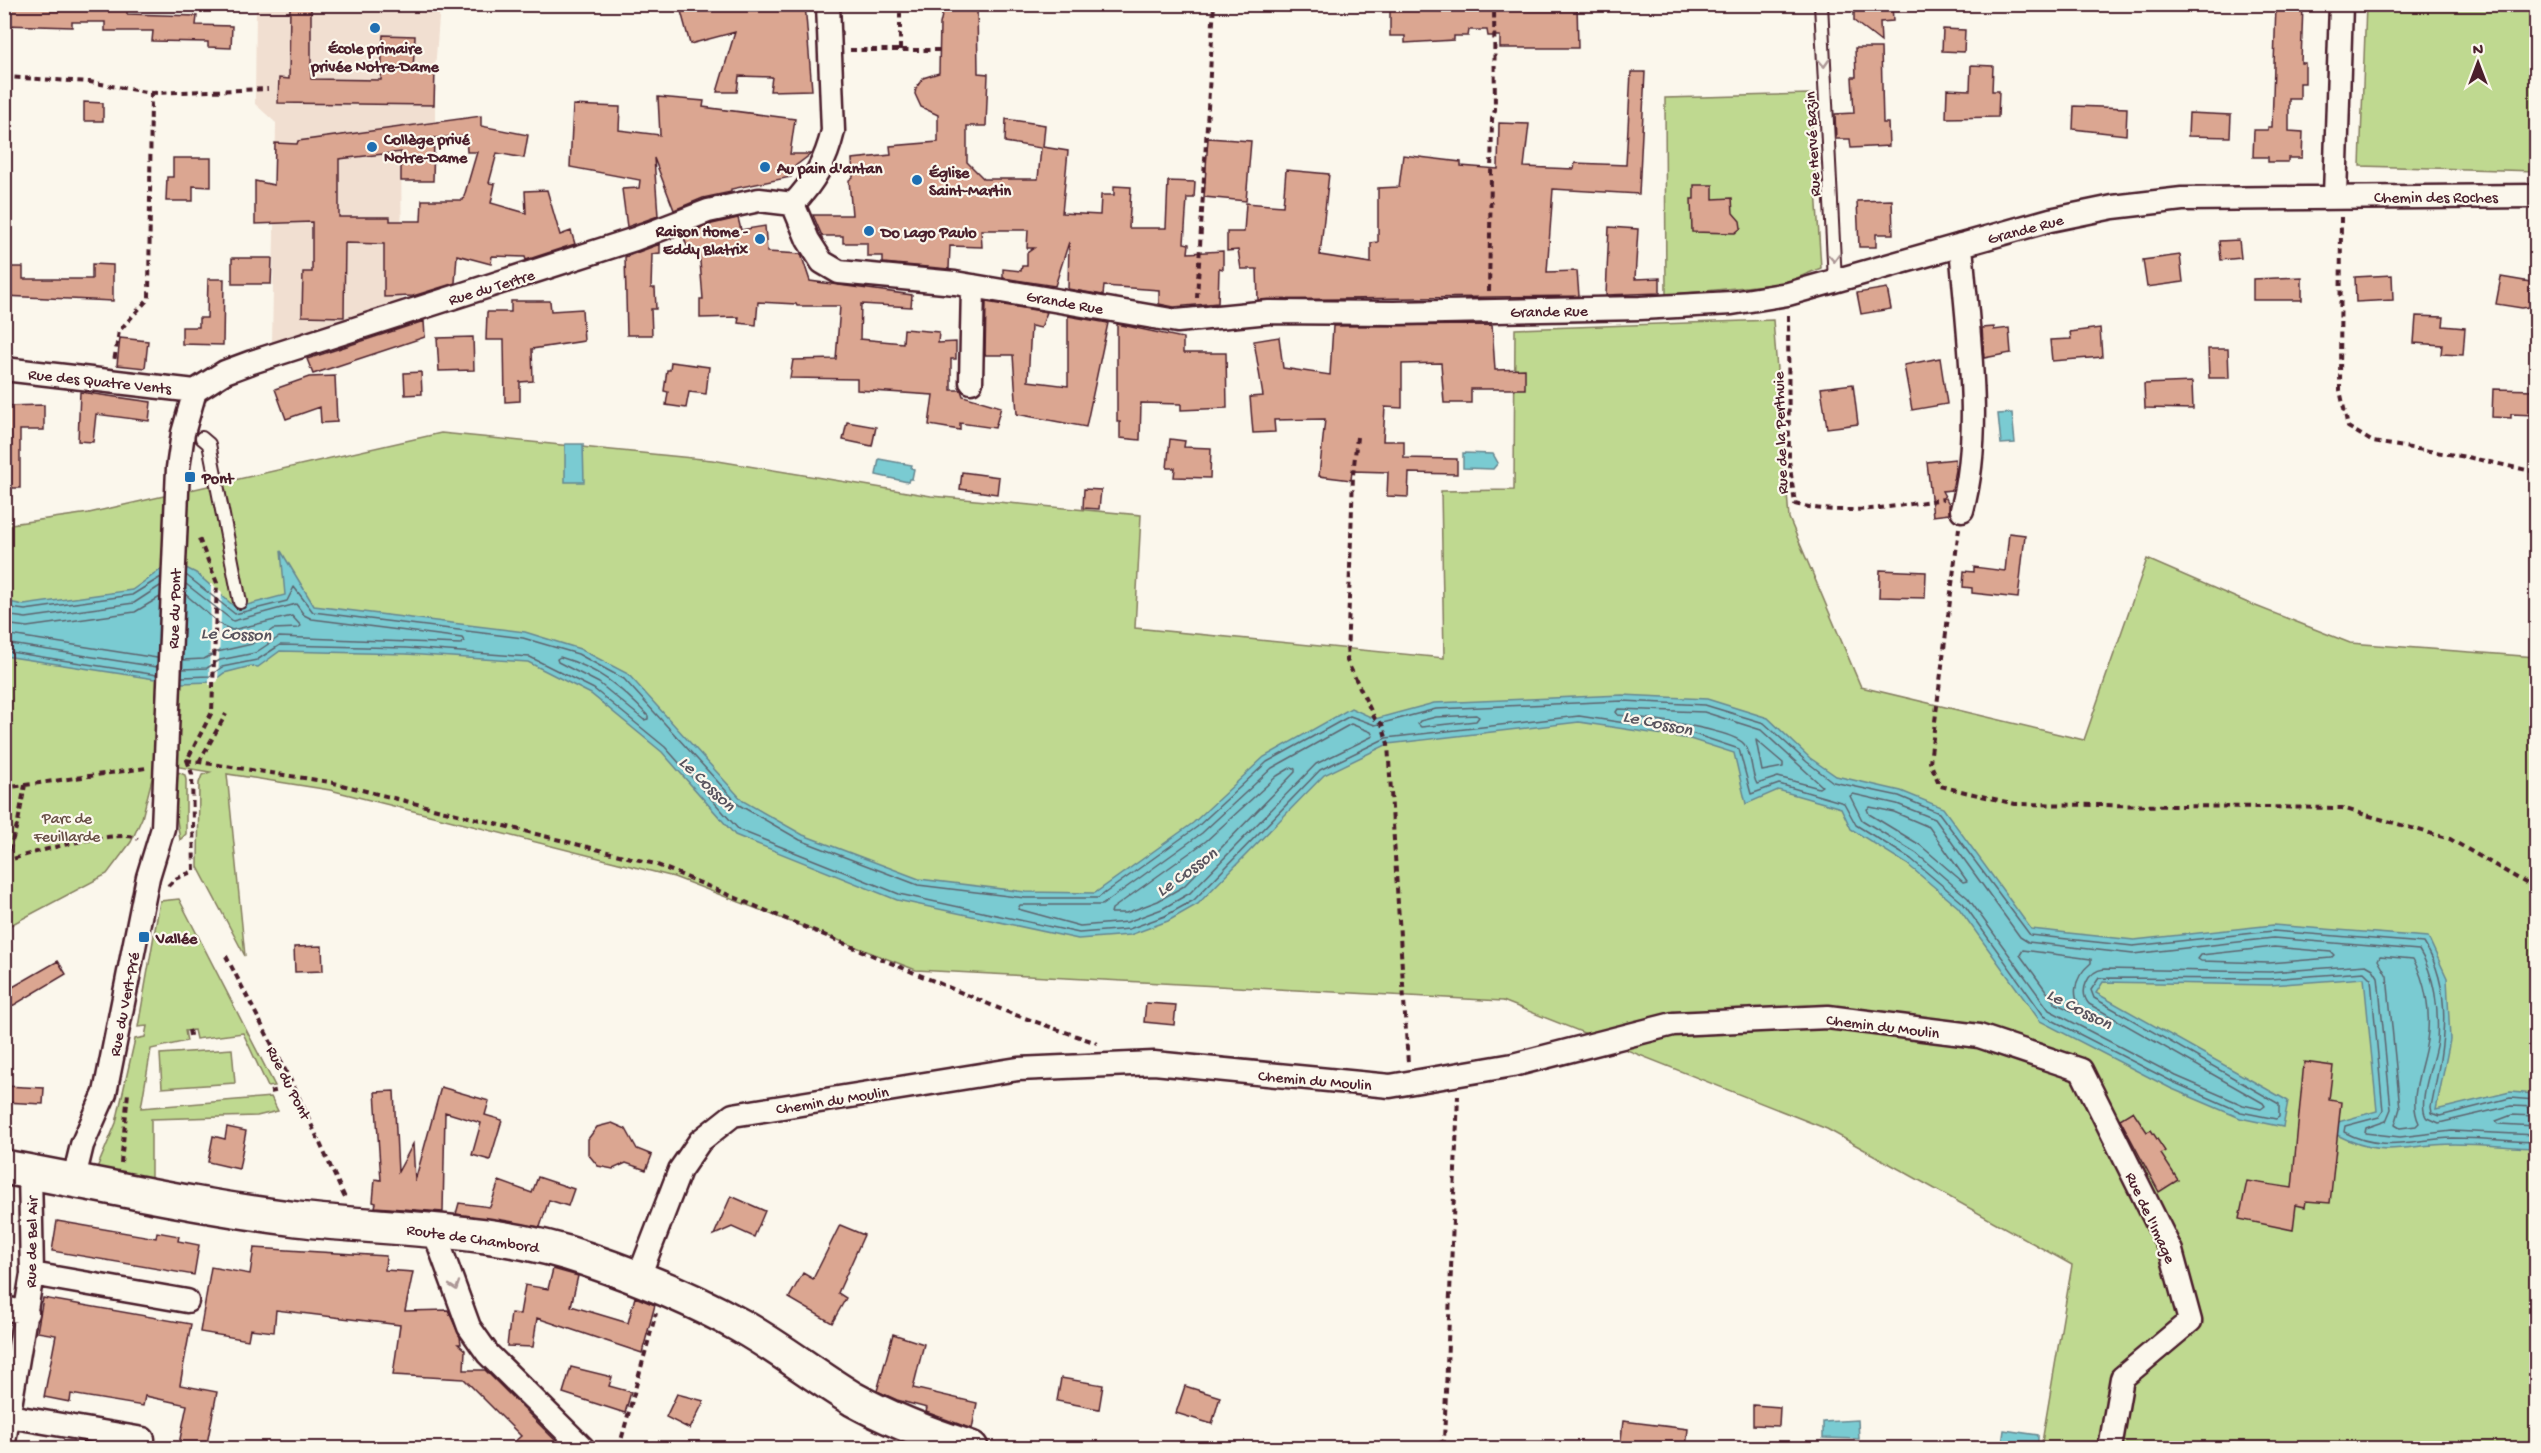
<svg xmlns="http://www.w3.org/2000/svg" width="2541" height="1453" font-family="'Gochi Hand',sans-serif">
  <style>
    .built { fill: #f1dfd1 }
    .green { fill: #bfd990; stroke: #847c5e; stroke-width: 1.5 }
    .water { fill: #7acbd2; stroke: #67868f; stroke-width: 1.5 }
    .pier { fill: #fbf7ec }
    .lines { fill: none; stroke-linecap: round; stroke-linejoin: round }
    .shore { stroke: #5d646e; stroke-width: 1.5 }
    .building { fill: #dba691; stroke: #4a1f2b; stroke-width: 1.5; fill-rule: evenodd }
    .service-casing { stroke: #4a1f2b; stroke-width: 16 }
    .minor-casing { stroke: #4a1f2b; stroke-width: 27 }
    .secondary-casing { stroke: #4a1f2b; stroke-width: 38 }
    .path { stroke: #4a1f2b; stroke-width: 4; stroke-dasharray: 6 4.5; stroke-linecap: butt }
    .service { stroke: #fbf7ec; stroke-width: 12 }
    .minor { stroke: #fbf7ec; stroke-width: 22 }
    .secondary { stroke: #fbf7ec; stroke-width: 33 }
    .oneway { stroke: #ab9695 }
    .poi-dot { fill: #1f6fb2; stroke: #fbf7ec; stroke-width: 2 }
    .labels { text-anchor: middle; stroke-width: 4.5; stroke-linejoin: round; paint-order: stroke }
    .poi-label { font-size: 16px; font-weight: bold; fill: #4a1f2b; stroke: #fbf7ec; text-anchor: start }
    .street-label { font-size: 16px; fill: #4a1f2b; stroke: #fbf7ec }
    .park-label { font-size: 16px; fill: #674e44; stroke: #fbf7ec }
    .water-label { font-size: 18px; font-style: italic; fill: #58535d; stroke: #fbf7ec }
  </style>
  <rect width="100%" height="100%" fill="#fbf7ec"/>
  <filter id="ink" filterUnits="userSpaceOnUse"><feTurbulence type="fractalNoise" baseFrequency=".0167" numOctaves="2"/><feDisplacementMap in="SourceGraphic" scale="12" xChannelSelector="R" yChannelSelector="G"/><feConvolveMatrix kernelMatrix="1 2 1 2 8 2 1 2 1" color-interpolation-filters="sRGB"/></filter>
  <g filter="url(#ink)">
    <path class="built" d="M256,5H440L435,70V122L401,129L402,304L272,344L276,123L255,104Z"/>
    <path class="green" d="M2366,5H2536V171L2360,166Z
      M1810,94L1821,268L1785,283L1666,295L1665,98Z
      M1773,320L1789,518L1861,687L2084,740L2147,559L2248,603L2350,643L2536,657V1448H2041L2072,1265L1827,1129L1503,1001L916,970L674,877L330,790L227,774L245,956L198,867L199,783L202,775L210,772L156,763L142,818L131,842L107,874L5,928L4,525L89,513L441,433L712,460L931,496L1141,515L1135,628L1444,658L1441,491L1514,490L1515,329Z
      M178,772L185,775L186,780V834L180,840L175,807Z
      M179,899L275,1086L268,1087L243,1033L196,1039L194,1030L185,1031L187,1041L151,1049L141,1108L271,1097L278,1111L257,1116L151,1119V1178L97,1168L116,1123L135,1039L145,1037L147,1026L138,1027L160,901Z
      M232,1049L235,1083L162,1088L160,1054Z"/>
    <path class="water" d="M2012,413L2015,443L2001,444L1998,414Z
      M565,444H583L584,482H565Z
      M1463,453L1493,454L1498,463L1493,469L1463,468Z
      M879,459L912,465L911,468L914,469L912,479H909L908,482L876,475Z
      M281,551L314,606L525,632L580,649L628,674L743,801L803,835L919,879L1026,892L1095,893L1193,823L1264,757L1351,708L1375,719L1434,703L1622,695L1707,699L1768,718L1810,758L1836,776L1901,791L1943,808L2031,929L2134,940L2273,925L2428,937L2447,978L2450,1040L2436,1110L2510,1092L2536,1094V1148C2509,1147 2481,1144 2454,1144C2405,1144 2386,1160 2337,1135L2338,1122L2377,1111L2364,978L2270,985L2103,982L2096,993L2288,1101L2283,1127L2240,1118L2170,1088L2040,1021L1958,907L1907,864L1851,829L1841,808L1778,790L1746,804L1734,753L1690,739L1579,722L1388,744L1324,775L1198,904L1168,921L1130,935L1078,939L897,900L735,835L662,752L591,694L528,662L406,654L280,651L258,667L251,666L224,673L212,682L181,683L5,656L4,601L24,605L132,590L166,566H182L196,573L236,608L285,595Z
      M1858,1420L1859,1439L1823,1438V1422Z
      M2004,1430L2038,1435V1448L2002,1444Z"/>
    <path class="pier" d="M211,583L222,592L218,681L212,685H209Z"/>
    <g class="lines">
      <path class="shore" d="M186,575L235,614L287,601L294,587L313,612L523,638L578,654L624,679L739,805L800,840L918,885L1025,898H1098L1197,827L1267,762L1350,716L1375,725L1436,709L1623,701L1705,705L1764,723L1807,762L1833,782L1899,796L1939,813L2030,935L2133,946L2273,931L2424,943C2456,993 2442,1052 2431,1107L2432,1113L2440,1116L2510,1098L2536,1100
        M4,607L25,610L132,595L161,577
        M4,615L26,618L134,603L160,586
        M4,624L27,627L135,612L160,597
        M4,634L157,658
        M4,643L157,667
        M4,651L157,675
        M560,657C598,668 622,688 648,716V719L644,720L599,683L558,662L557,659Z
        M183,660L204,659L217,652L252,644L273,629L298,628L301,626L292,616L232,630L221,625L185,594
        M182,669L207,668L220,660L255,653L279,637L461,644L464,641L462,638L312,619L304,615L296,604L233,621L186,584
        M182,677L210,676L222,667L257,660L280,645L406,648L530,657L594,689L665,747L739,830L899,894L1079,933L1129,929L1165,916L1194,900L1320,770L1386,738L1579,716L1691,733L1739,749L1751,794L1779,784L1844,803L1856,825L1911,859L1963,903L2044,1016L2173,1082L2241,1112L2276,1119L2279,1117V1104L2094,998L2091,990L2099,978L2270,979L2364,972L2371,979L2383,1111L2379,1117L2345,1126L2344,1132C2383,1153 2414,1139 2453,1138C2481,1138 2509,1141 2536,1142
        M1618,709L1704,712L1761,730L1822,786L1819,788L1778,777L1757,784C1750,772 1753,754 1744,744C1730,728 1642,718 1618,715L1616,712Z
        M1476,715L1479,717L1476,721L1421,727L1418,724L1420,721L1436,717Z
        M1351,724L1371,732L1373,736L1316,764L1190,893L1162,909L1127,922L1080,926L1018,909L1020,905H1102L1202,833L1272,768Z
        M1756,740L1783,763V767L1762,771Z
        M1292,767L1295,769V772L1184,886L1158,901L1126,913H1111L1112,909L1206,841L1277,776Z
        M1870,807L1894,812L1929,827L1967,881L1963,882L1920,845L1869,814L1867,809Z
        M2274,947L2331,952L2334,955L2331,958L2269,963L2201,961L2198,959L2201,955Z
        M2023,950L2091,959V963C2073,978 2068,1001 2090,1015L2089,1019L2055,1003L2020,955Z
        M2380,956L2413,959C2426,982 2431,1014 2427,1040C2424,1065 2407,1099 2419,1123L2416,1126L2400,1128L2395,1125L2400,1108L2387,976L2378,960Z
        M2536,1107L2511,1106L2439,1123L2426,1117C2417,1101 2435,1059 2437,1040C2439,1010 2435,975 2419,950L2273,938L2133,954L2028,942L2020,937L1935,819L1897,804L1853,794L1850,796L1862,820L1916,853L1968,898L2049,1010L2176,1076L2243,1105L2261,1109L2265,1106L2263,1103L2089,1004C2078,991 2088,971 2104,969L2269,972L2366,965L2373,969L2378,977L2391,1109L2386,1121L2366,1128L2365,1133L2400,1137L2452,1131L2536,1135
        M2536,1116L2512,1115L2496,1121L2499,1124L2536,1126"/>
    </g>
    <path class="building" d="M4,4H127V14L197,16L196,25L232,26L231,48L208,47V42L152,41L153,31H105V22H72V27L4,25Z
      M290,4H311V79L381,80L383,35L415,36L413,69L435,70L434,105L278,103L279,78L289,79Z
      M679,4H805L812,90L770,91L772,77L739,76L737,92H717L735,32L690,44Z
      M950,4H977L978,73L988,74L986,126H967V162L984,179H1038L1041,148L1005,142L1006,119L1045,125L1043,147L1068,151L1062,213L1100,215L1101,195H1114V186L1131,187L1129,228H1166L1168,181L1195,182L1194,198H1187L1184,243L1189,244L1188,253L1223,251V269L1219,268L1218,303L1174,307L1159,304V290L1104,286L1103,295L1068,289L1069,242L1055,286L1003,278V269L1021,271L1022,266H1027V253L1034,248H1027L1028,230H981L982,247L950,246L949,269L883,263V256H867V243H843V236H822L813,215H852L849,180L853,177L852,159L891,155L890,146L938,142V115L921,107L915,94L916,88L923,78L939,73L940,24L942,15Z
      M1390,4H1577L1578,48H1500V36H1488L1487,30H1469L1468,36H1454V40L1405,43V36H1390Z
      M1854,4H1892L1893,21L1880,22L1881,42L1854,21Z
      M2276,4H2303L2301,63H2305V83H2300V99H2289V131L2303,132L2302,158H2288V162H2268V157H2253L2254,130H2268V127H2272Z
      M1943,29L1965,30L1964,52L1942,51Z
      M1855,48H1881L1883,123H1888L1889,146L1851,148L1850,139H1836L1835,114L1854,113L1852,77H1856Z
      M1971,65L1993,66L1992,91H1999L1998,117L1946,118L1947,89L1970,90Z
      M1631,72H1645L1639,194L1553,189L1547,272L1577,271L1579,296L1258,300L1257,269H1241L1238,250L1227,251V232H1244L1246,203L1283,206L1286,170L1329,174L1320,255L1371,263V243L1378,242V188L1399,187L1403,155L1461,162V166L1498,169L1499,123L1529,124L1524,167L1574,169L1575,163L1626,165Z
      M658,97L704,101L703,107L795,119L790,154H811L790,170L791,177L731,189V192L703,198L674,210L654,158L658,216L627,227L622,189L639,188L640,180L570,167L573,105L620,107L619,130L660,135Z
      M84,102L103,103V121H84Z
      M2074,106L2127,108L2126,135L2073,129Z
      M2189,113L2231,115L2230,137L2188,136Z
      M481,116V126L528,135L524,158L497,153L489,183L495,184L491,203L526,213L525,191L547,190L560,235L571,231L575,244L526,260L525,257L492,256L491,264L457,255L455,283L413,296L384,297V244L345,243L344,317L302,316L303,272H312V222L255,224V181L274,185L275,143L297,144L298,141ZM466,136L467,152H477L463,200H422L421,221H390V217H339V159L401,152V181H433L434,138Z
      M1208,138L1251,141L1246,201L1204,197Z
      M173,158H211V187L193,186V201H166L167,177H173Z
      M1694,185H1713V199L1732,198L1733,213L1740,221L1741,228L1735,233L1692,232L1691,199H1694Z
      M1892,200L1893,234H1876V247H1859L1857,201Z
      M738,218L741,230L765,226L767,252L801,254L810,281L912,295L911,307L861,304L860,339L903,343L904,329L939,332L938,343L956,342V359H951V390H961L963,396L1001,407L995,428L960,423V430L929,425L933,395L857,390V379L790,378L793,360L836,359L840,306H797L796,304L758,302L756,325L738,323L739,317L700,318V299H703L699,249L689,252L683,235L712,224Z
      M1609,227L1638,229L1635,279L1660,278V293L1606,295Z
      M2239,240L2241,258L2221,260L2219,241Z
      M660,244V253L652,254L651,288H655L656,309H651L652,335H627L625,257Z
      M2180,255L2183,282L2147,287L2143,260Z
      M232,258H272L271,284H232Z
      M92,264L113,265V301L4,296V267H23V279H92Z
      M2392,275L2393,300L2356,302L2355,277Z
      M2302,277V300H2253V279Z
      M2501,277L2536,283V306L2522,308L2496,304Z
      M208,279H224L223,345L182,344V327H199V318H207Z
      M1887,288L1891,309L1861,314L1857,293Z
      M511,301H550L551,311L582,309L584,341L532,349L533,381L520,382V401L505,402L504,340H486L487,312H511Z
      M986,302L1047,312L1041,328L1031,326L1028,381L1068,386V316L1108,323L1086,427L1017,414L1013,355H985Z
      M2416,316L2444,317L2443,326L2465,328L2463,355L2441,354L2442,345L2414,343Z
      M424,321L425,337L313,374L307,359Z
      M1117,324L1183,338V353H1226L1227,408L1181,410V404L1141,403L1140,440L1120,438V422H1117Z
      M1492,325L1495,370L1525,369V389H1471V403H1444L1441,363L1402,364V408L1385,407L1383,441H1404V458L1457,459V474L1409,473L1408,497L1387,496L1388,472L1352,471L1351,480L1319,476L1325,419L1274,420L1275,432L1253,433L1250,397L1263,396L1254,341L1279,337L1283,368L1330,375L1333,326Z
      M1994,327V330L2009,328L2011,353L1984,358L1982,328Z
      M2100,328L2102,357L2052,361L2050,340L2071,339L2070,332Z
      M473,337L474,370L439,371L437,338Z
      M120,338L148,341L145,368L117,365Z
      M2208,349H2228L2229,378H2209Z
      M1940,358L1947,404L1912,410L1904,365Z
      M671,362L709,367L706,394L689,392L686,408L666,405L668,392L664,391L667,370H670Z
      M421,372L422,394L405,395L404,373Z
      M335,376L337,422L321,423L320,407L286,419L275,389L309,377Z
      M2192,382L2193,409L2145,408L2144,384Z
      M1853,384L1858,424L1827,428L1821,388Z
      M2493,389L2536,390L2535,415L2511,414V418L2492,417Z
      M80,392L151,402L149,421L96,414L93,442L78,441Z
      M44,405V430H20V488H4V406Z
      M847,422L876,427L872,446L843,440Z
      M1170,439L1185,441L1184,447L1211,448L1210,478L1174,477L1175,468H1167Z
      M1955,459L1956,470L1952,490L1942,491L1949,504V514L1933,516L1927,462Z
      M962,472L999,477L997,494L960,489Z
      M1084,489L1101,490L1099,509L1083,508Z
      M2009,533L2025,535L2018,598L1972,593V588L1963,587L1964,571L1974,572V567L2005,571Z
      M1880,570L1926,572L1925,598L1879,597Z
      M322,946L323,971L295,972L294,947Z
      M58,961L66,974L4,1011V992Z
      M1146,1003L1176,1005L1174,1025L1144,1022Z
      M2304,1062L2333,1066L2329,1100L2341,1102L2330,1203L2306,1201L2305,1207L2296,1205L2293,1230L2239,1219L2247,1181L2292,1188Z
      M4,1086L44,1088L43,1104L4,1102Z
      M441,1087L489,1101L485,1115L502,1120L490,1160L472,1155L481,1123L445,1112L443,1212L375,1207L376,1203L373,1202L375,1179L381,1180L375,1092L394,1091L398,1172L413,1144L415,1181Z
      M2133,1111L2147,1132L2151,1130L2165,1151L2161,1154L2178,1180L2159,1192L2120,1119Z
      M612,1123L626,1129L637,1149L652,1155L646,1170L626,1163L613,1169L598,1166L588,1154V1139L597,1127Z
      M227,1127L246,1131L239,1169L208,1162L213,1136L225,1139Z
      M538,1177L574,1189L568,1206L549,1200L540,1227L456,1214L459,1203L490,1207L499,1181L532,1193Z
      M731,1196L765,1211L754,1237L732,1227L714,1235Z
      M57,1221L156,1238L157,1232L179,1236L178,1241L199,1245L194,1275L52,1251Z
      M840,1225L864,1235L838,1293L846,1298L832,1323L789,1298L803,1273L813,1279Z
      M254,1248L386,1256L385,1270L413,1272L405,1311L448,1310L460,1337L461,1344H458L465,1350L464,1370H485L564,1449H506L521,1436L464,1379L393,1375L400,1325L276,1310L274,1332L250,1329L248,1340L200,1332L211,1267L250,1274Z
      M553,1269L578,1276L571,1306L628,1323L635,1297L655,1305L642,1353L537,1318L533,1347L507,1346L511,1313L520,1314L525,1285L548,1289Z
      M43,1298L191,1324L180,1385L217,1392L206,1449L179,1444L187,1405L145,1396L143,1406L71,1394L70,1402L44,1397L56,1335L37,1332Z
      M893,1334L924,1344L913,1388L977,1403L972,1429L926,1412L927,1408L897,1400L877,1391Z
      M571,1367L612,1377L609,1386L631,1392L625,1413L563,1393Z
      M1061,1378L1103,1385L1099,1409L1057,1401Z
      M1185,1386L1220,1397L1212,1424L1176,1413Z
      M677,1394L704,1401L690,1429L666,1417Z
      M1753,1405L1780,1407L1779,1426L1753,1425Z
      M1623,1421L1688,1429L1686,1449H1620Z"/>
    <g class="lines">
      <g class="service-casing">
        <path id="service" d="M1821,4L1835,281
          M202,438L209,444L240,602"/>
      </g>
      <g class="minor-casing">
        <path id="minor" d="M2335,196L2341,4
          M793,204L808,240L822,262L839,272L955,283L1177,321L1269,312L1394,313L1640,308L1732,303L1788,294L2050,220L2113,207L2182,199L2536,196
          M793,204C814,182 826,161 833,131L828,4
          M1961,245C1967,329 1984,429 1962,510
          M4,369L195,391
          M971,382L973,286
          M195,391L225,372L252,362L635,239L708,211L759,200L793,204
          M74,1178L82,1145L105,1093L148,877L163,828L178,468L183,433L195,391
          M434,1231L469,1327L488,1354L583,1448
          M32,1274L187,1301
          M638,1279L680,1170L700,1141L733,1115L1018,1069L1154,1063L1390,1086L1513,1065L1673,1024L1828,1017L1979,1036L2081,1070L2171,1251L2190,1321L2122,1378L2110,1448
          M4,1308L27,1313
          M9,1416L143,1439
          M4,1442L32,1274L30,1172"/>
      </g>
      <g class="secondary-casing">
        <path id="secondary" d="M4,1167C102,1185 199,1207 297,1219C393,1230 494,1227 586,1259C639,1277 693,1299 741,1326C780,1348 815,1376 853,1399C891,1420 930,1435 971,1448"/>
      </g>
      <path class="path" d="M850,50H943
        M900,50V4
        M4,77L90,82L151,93L149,298L119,331L114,362
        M151,93L268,89
        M2341,217L2340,390L2348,427L2373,442L2467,457L2536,472
        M1489,291L1492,119L1495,110L1494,4
        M1197,298L1214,4
        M1788,315L1789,460L1795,504C1844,517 1895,506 1944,499
        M1357,437L1353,475L1347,661L1375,719L1382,724L1388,744L1408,1064
        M1959,528L1930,762L1940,786L2015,804L2342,808L2450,839L2536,889
        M186,760L330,782L655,864L1010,1013L1097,1043
        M199,762L226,714
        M4,788L146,768
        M6,861L18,822L25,785
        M4,862C25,854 122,827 138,839
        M168,886L175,879L194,871L192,774L187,760L212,712L217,583L198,536
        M226,956L295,1089L345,1198
        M189,1030L191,1040
        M270,1092L279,1090
        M121,1163L128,1093
        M619,1448L656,1313
        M1430,1448L1444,1441L1458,1096"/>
      <use href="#service" class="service"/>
      <use href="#minor" class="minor"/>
      <use href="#secondary" class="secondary"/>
    </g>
    <defs><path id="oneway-chevron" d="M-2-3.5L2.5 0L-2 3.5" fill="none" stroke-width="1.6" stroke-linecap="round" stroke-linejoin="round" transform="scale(1.5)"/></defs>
    <g class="oneway">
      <use href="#oneway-chevron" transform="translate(1824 63) rotate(87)"/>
      <use href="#oneway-chevron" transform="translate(1834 258) rotate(87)"/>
      <use href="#oneway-chevron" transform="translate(455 1286) rotate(71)"/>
    </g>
  </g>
  <g class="poi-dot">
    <circle cx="375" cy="28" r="6"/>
    <circle cx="372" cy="147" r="6"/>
    <circle cx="765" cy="167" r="6"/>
    <circle cx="917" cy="180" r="6"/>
    <circle cx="869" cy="231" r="6"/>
    <circle cx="760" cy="239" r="6"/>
    <rect x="184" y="471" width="12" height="12" rx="3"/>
    <rect x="138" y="931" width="12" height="12" rx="3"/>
  </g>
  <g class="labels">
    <g class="poi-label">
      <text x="375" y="53" text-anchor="middle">École primaire<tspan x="375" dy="18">privée Notre-Dame</tspan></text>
      <text x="384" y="144">Collège privé<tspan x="384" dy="18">Notre-Dame</tspan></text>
      <text x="777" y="173">Au pain d'antan</text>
      <text x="929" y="177">Église<tspan x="929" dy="18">Saint-Martin</tspan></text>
      <text x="748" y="236" text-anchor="end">Raison Home -<tspan x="748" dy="18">Eddy Blatrix</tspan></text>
      <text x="881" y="237">Do Lago Paulo</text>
      <text x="202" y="483">Pont</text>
      <text x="156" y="943">Vallée</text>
    </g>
    <g class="street-label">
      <text transform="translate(1811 144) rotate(-93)" y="6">Rue Hervé Bazin</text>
      <text x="2436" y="202">Chemin des Roches</text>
      <text transform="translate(2025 228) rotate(-15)" y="6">Grande Rue</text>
      <text transform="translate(491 286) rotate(-17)" y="6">Rue du Tertre</text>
      <text transform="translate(1065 301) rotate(10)" y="6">Grande Rue</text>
      <text transform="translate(1549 310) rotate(-1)" y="6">Grande Rue</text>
      <text transform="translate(100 380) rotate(6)" y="6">Rue des Quatre Vents</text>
      <text transform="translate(1779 433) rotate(-92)" y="6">Rue de la Perthuie</text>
      <text transform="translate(173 609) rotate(-88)" y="6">Rue du Pont</text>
      <text transform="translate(123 1004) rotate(-79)" y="6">Rue du Vert-Pré</text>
      <text transform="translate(1883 1025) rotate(7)" y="6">Chemin du Moulin</text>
      <text transform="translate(1315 1079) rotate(5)" y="6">Chemin du Moulin</text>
      <text transform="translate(290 1082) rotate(63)" y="6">Rue du Pont</text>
      <text transform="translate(832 1099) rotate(-9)" y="6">Chemin du Moulin</text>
      <text transform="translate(2152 1217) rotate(65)" y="6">Rue de l'Image</text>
      <text transform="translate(473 1237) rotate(8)" y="6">Route de Chambord</text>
      <text transform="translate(30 1242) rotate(-89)" y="6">Rue de Bel Air</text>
    </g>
    <g class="park-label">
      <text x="67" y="823">Parc de<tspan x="67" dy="18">Feuillarde</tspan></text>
    </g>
    <g class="water-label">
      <text transform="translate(236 633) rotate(2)" y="6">Le Cosson</text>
      <text transform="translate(1658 722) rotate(12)" y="6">Le Cosson</text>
      <text transform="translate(708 783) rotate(44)" y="6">Le Cosson</text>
      <text transform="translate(1186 871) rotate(-36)" y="6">Le Cosson</text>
      <text transform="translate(2080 1008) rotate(27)" y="6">Le Cosson</text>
    </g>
  </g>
  <rect width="2541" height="1453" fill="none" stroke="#fbf7ec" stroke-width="24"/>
  <rect x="12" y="12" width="2517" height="1429" fill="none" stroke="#4a1f2b" stroke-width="2" filter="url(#ink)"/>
  <g transform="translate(2478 63)" stroke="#fbf7ec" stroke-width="4.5" paint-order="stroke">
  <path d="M0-4.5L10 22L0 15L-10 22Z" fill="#4a1f2b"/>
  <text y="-9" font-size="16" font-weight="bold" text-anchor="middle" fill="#4a1f2b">N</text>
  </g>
</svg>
